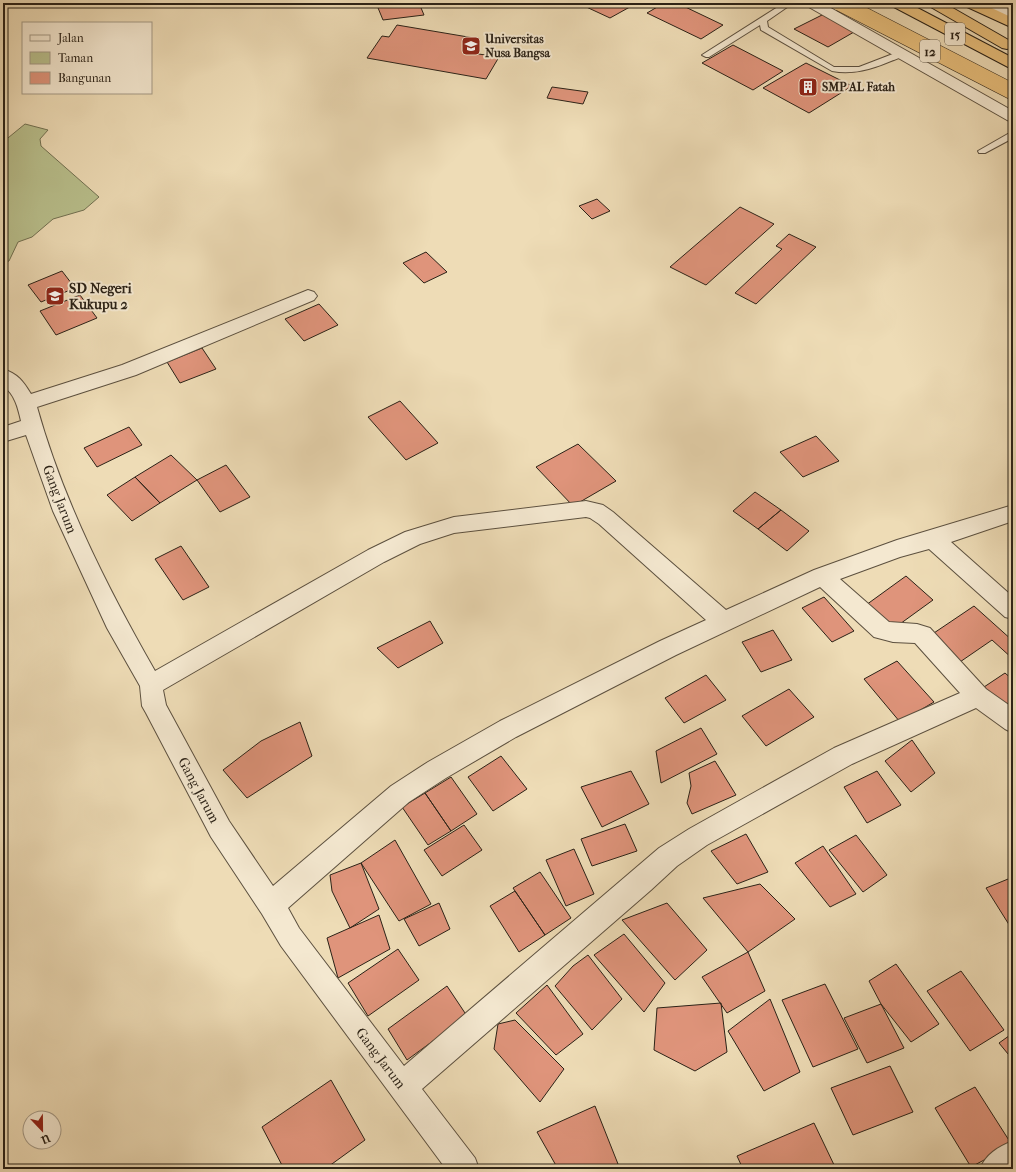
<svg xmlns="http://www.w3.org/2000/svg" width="1016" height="1172" font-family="'IM FELL French Canon',serif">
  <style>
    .green { fill: #b9c08d; stroke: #727152 }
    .building { fill: #df947b; stroke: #2b2217 }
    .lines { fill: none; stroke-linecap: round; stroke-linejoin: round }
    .lane-casing { stroke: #5c503f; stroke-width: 2 }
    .street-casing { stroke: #5c503f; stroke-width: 2 }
    .highway-casing { stroke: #2b2217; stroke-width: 2 }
    .lane { fill: #f4e8d0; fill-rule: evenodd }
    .street { fill: #f4e8d0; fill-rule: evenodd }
    .highway { fill: #e7be7b; fill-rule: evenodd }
    .highway-bridge-casing { stroke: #2b2217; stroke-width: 17; stroke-linecap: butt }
    .highway-bridge { stroke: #e7be7b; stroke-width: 16 }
    .labels { text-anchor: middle; stroke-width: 4; stroke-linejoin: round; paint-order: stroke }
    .far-poi-label { font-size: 12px; font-weight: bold; fill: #2b2217; stroke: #f4e8d0; text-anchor: start }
    .shield { fill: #f4e8d0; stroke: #675d4e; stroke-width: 1 }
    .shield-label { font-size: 13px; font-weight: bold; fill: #2b2217 }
    .poi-label { font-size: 14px; font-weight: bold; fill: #2b2217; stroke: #f4e8d0; text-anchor: start }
    .street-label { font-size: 14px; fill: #2b2217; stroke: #f4e8d0 }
  </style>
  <rect width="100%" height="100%" fill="#eedcb6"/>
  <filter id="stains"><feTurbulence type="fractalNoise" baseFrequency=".005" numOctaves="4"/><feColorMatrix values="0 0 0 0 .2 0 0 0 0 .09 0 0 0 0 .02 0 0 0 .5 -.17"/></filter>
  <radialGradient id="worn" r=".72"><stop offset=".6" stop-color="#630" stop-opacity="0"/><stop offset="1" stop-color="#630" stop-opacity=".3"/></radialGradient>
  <path class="green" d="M25,124L48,130L40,139L41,146L99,197L84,210L53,219L32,237L18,242L9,261L3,263V142Z"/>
  <path class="building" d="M376,3H419L424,15L383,20Z
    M585,3H637L610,18L582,5Z
    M664,3H677L723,25L701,39L647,13Z
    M824,14L854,32L828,47L794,29Z
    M397,25L474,38L465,52L499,57L486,79L367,58L382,36L389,37Z
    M733,45L783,71L753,90L702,63Z
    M806,63L852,86L809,113L763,88Z
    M552,87L588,92L583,104L547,98Z
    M597,199L610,211L592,219L579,206Z
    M740,207L774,224L706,285L670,267Z
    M789,234L816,247L756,304L735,293L782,249L776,246Z
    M426,252L447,272L424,283L403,263Z
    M62,271L75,288L41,302L28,285Z
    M80,295L97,318L56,335L40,311Z
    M319,304L338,325L304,341L285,319Z
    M202,348L216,369L180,383L167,362Z
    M400,401L438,443L406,460L368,417Z
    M129,427L142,445L97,467L84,448Z
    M816,436L839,461L803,477L780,452Z
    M578,444L616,481L573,506L536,467Z
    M171,455L197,480L160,503L135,477Z
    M226,465L250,497L220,512L197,480Z
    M135,477L160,503L132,521L107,495Z
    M755,492L781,510L758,529L733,511Z
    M781,510L809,531L787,551L758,529Z
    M181,546L209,587L183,600L155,559Z
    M906,576L933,600L893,629L866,605Z
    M824,597L854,631L832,642L802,608Z
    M974,606L1013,641V659L992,640L957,664L928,637Z
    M430,621L443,643L398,668L377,648Z
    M773,630L792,660L761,672L742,642Z
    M897,661L934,702L900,722L864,679Z
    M1005,673L1013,680V715L984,687Z
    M706,675L726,700L684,723L665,698Z
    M789,689L814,717L766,746L742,716Z
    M300,722L312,756L247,798L223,770L261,741Z
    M701,728L717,754L661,783L656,751Z
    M912,740L935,773L911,792L885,761Z
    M501,756L527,789L493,811L468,777Z
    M715,761L736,795L692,814L687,803L691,786L689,773Z
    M631,771L649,804L602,827L581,787Z
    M877,771L901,805L867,823L844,787Z
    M451,777L477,814L451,831L425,793Z
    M425,793L451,831L428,845L402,807Z
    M625,824L637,851L592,866L581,839Z
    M464,825L482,850L442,876L424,850Z
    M746,834L768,872L737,884L711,851Z
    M856,835L887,875L863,892L829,850Z
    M395,840L431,904L399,921L361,863Z
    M823,846L856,894L830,907L795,863Z
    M574,849L594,894L566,906L546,860Z
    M361,863L379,909L350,928L332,891L330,875Z
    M540,872L571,918L545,935L513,888Z
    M1013,877V931L986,888Z
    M760,884L795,919L748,952L703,898Z
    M515,891L545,935L519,952L490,906Z
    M439,903L450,929L419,946L404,919Z
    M667,903L707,950L675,980L622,920Z
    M379,915L390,949L338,978L327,938Z
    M624,934L665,983L644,1012L594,955Z
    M398,949L419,980L368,1016L348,983Z
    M748,952L765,991L727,1013L702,977Z
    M588,955L622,999L592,1030L555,986L573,966Z
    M896,964L939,1024L911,1042L881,1004L869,981Z
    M961,971L1004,1030L970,1051L927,991Z
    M825,984L858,1049L813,1067L782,1000Z
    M547,985L583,1034L556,1055L516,1013Z
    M447,986L467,1016L407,1060L388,1029Z
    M770,999L800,1072L764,1091L728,1031Z
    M721,1003L727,1052L695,1071L654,1050L657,1008Z
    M881,1004L904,1048L867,1063L844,1018Z
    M515,1020L564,1069L540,1102L494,1049L498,1024Z
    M1013,1033V1060L999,1043Z
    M890,1066L913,1112L853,1135L831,1088Z
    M331,1080L365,1140L325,1169H284L262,1127Z
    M975,1087L1012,1145L971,1167L935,1108Z
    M595,1106L618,1164L605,1169H558L537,1132Z
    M814,1123L836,1169H743L737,1156Z"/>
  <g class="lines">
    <g class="lane-casing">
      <path id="lane" d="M549,3H560L551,7L547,5Z
        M784,3H793L767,21L768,27L834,67H859L898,52H904L905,54C901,58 896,59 891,61C872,69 853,75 832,71L761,30L760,25L709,57H706L702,55Z
        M1013,131V138L985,153H979L978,151Z"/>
    </g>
    <g class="street-casing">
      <path id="street" d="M805,3H822L1013,111V122L1007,120L807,6Z
        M982,3H1000L1013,10V20L984,6Z
        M308,290L314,292L317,296L314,300L136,375L37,407C63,500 107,587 155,671L368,550L405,532L454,517L586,501L603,505L613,512L726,610L814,570L897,540L1013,505V521L951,542L1013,597V619L1005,617L929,549L900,557L840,579L889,622L917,624L930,628L986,689L1013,708V733L1005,729L976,708L852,764L707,845L677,866L651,890L422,1089L475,1158L479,1169H446L281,946L262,914L211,837L146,713L142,706L140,686L107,628L53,511L26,435L3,442V427L21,421C18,408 15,394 3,386V369C18,374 23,381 31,394L122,365ZM586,517L590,518L599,524L706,620L660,641L500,721L428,762L391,786L273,886L229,821L166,705L163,690L384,562L420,544L454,533ZM820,587L874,637L893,642L915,643L960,693L834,748L689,829L659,848L404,1066L299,928L288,908L409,802L446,778L516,737L676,655Z
        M1013,1141V1169H980C986,1154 998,1147 1013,1141Z"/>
    </g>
    <g class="highway-casing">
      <path id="highway" d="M890,3H908L1013,58V68L1008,67L892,6Z
        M927,3H944L1012,42L1013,47L1007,49L1002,48L929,6Z
        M963,3H981L1013,18V28L965,6Z"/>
    </g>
    <use href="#lane" class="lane"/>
    <use href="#street" class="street"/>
    <use href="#highway" class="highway"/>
    <g class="highway-bridge-casing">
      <path id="highway-bridge" d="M840,3L1013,92"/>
    </g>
    <use href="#highway-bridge" class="highway-bridge"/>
  </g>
  <defs>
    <g id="university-square" transform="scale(1)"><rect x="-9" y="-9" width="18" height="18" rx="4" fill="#8f2418" stroke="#f4e8d0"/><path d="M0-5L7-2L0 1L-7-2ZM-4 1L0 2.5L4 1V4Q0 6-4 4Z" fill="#fff"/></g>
    <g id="building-square" transform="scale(1)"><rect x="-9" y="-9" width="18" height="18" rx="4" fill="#8f2418" stroke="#f4e8d0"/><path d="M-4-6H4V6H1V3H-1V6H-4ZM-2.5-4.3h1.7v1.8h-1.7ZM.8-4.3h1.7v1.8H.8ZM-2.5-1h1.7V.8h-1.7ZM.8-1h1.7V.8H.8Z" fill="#fff"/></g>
    <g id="school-square" transform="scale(1)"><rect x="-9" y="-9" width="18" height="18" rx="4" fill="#8f2418" stroke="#f4e8d0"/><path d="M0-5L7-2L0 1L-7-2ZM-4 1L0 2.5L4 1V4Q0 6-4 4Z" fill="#fff"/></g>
  </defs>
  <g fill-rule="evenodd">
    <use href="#university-square" x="471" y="46"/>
    <use href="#building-square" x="808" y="87"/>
    <use href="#school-square" x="55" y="296"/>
  </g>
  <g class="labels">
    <g class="far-poi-label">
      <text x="485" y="43">Universitas<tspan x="485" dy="14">Nusa Bangsa</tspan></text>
      <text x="822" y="91">SMP AL Fatah</text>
    </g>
    <g class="shield">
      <rect x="945" y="23" width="20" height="22" rx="3"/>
      <rect x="920" y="40" width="20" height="22" rx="3"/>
    </g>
    <g class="shield-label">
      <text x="955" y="39">15</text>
      <text x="930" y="56">12</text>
    </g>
    <g class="poi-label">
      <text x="69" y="293">SD Negeri<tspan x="69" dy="16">Kukupu 2</tspan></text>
    </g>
    <g class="street-label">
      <text transform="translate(60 499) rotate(69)" y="5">Gang Jarum</text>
      <text transform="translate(199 790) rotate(62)" y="5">Gang Jarum</text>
      <text transform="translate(381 1058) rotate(53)" y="5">Gang Jarum</text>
    </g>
  </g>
  <rect width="1016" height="1172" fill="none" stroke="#eedcb6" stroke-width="16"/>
  <rect x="4" y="4" width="1008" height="1164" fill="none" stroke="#2b2217" stroke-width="2"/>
  <rect x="8" y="8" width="1000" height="1156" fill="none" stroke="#2b2217"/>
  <rect x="22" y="22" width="130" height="72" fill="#f4e8d0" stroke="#a49986"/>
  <rect x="30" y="35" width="20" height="6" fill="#f4e8d0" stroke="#a49986"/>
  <text x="58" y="42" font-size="12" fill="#2b2217">Jalan</text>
  <rect x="30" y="52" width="20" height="12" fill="#b9c08d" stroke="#a49986"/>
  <text x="58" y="62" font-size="12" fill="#2b2217">Taman</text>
  <rect x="30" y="72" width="20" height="12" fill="#df947b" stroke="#a49986"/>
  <text x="58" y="82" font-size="12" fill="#2b2217">Bangunan</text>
  <g transform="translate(42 1130) rotate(158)"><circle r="19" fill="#f4e8d0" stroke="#a49986"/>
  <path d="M0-3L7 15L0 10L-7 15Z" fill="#8f2418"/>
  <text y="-6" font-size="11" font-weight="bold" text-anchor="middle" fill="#2b2217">U</text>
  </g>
  <rect width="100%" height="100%" filter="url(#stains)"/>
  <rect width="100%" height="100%" fill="url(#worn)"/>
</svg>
